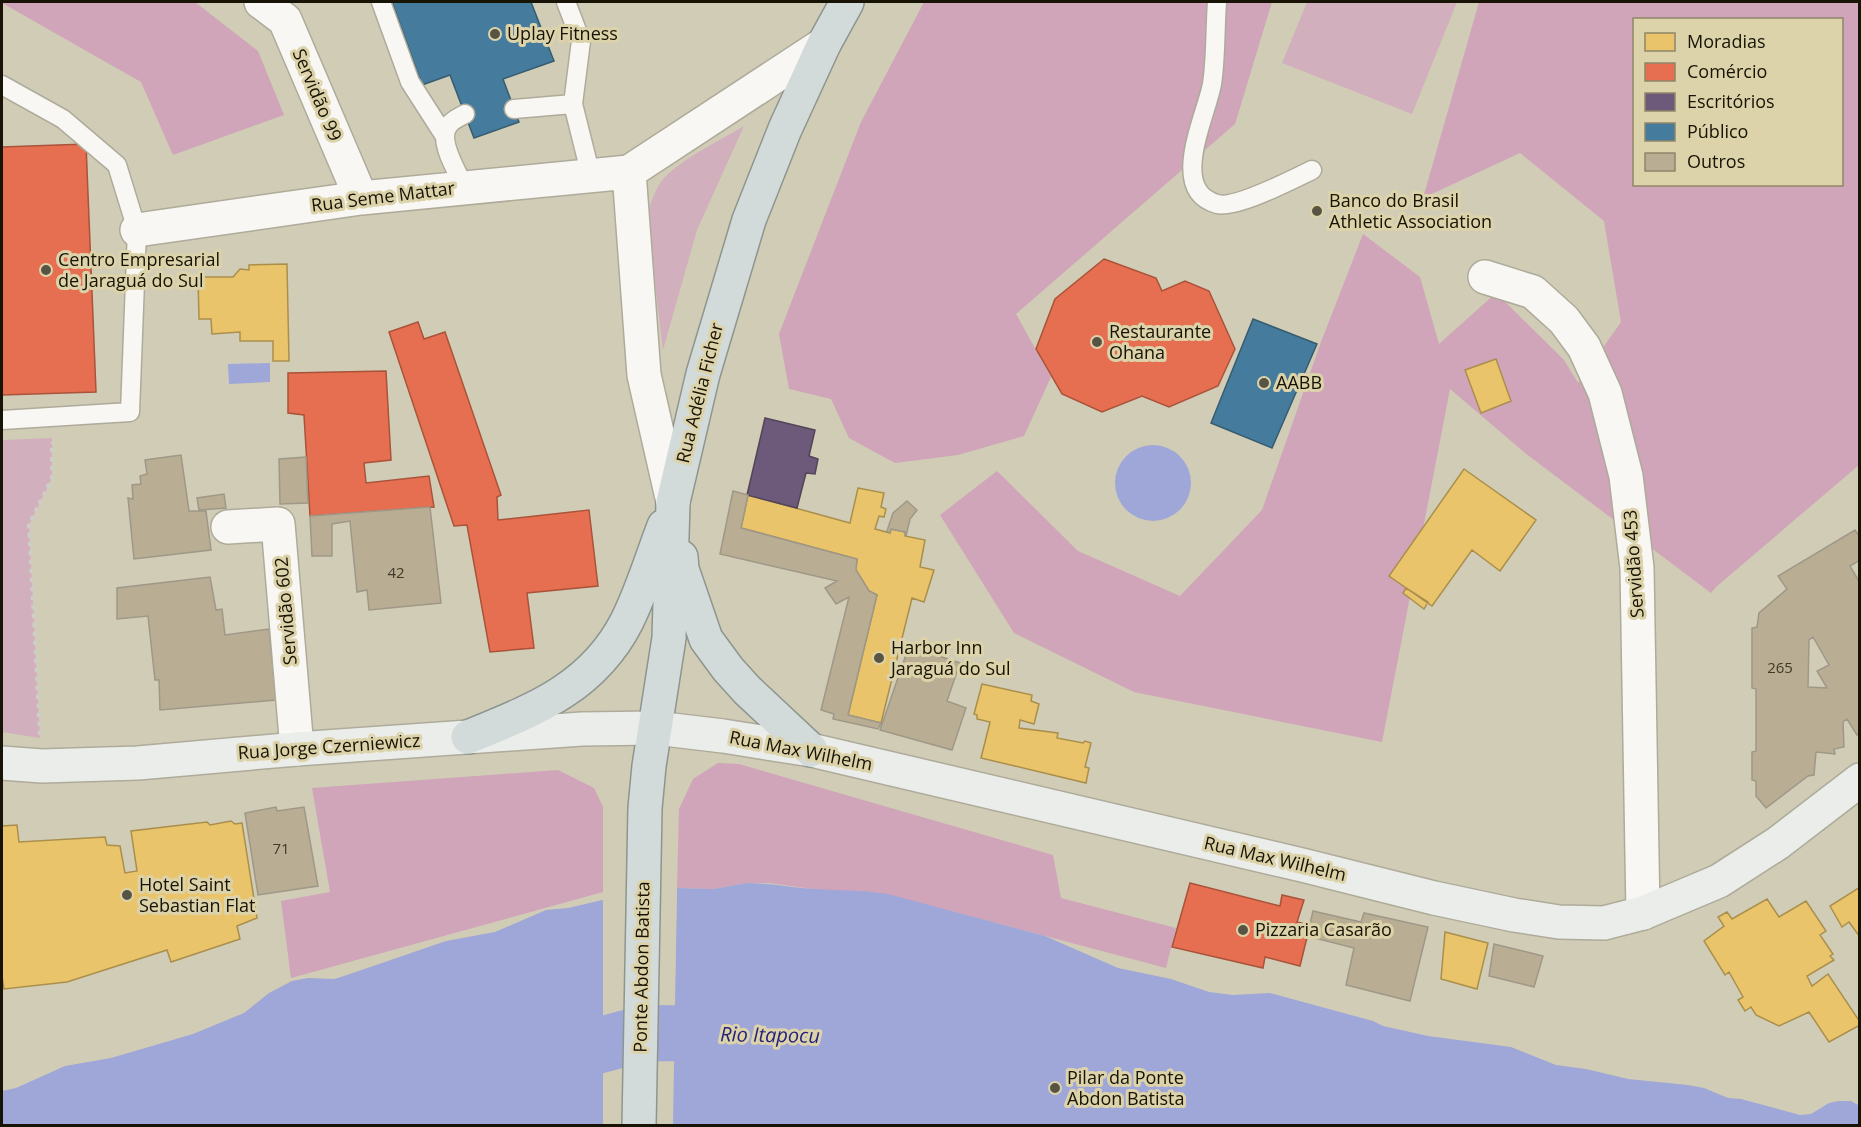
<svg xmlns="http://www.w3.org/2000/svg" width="1861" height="1127" font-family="'Open Sans',sans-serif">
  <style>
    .green { fill: #d1afbd }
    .forest { fill: #d0a4b9; fill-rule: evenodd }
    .water { fill: #9fa6d8 }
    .pier { fill: #d1ccb6 }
    .homes { fill: #e9c46a; stroke: #aa8f4c; stroke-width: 1.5 }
    .shops { fill: #e76f51; stroke: #a9533a; stroke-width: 1.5 }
    .offices { fill: #6d597a; stroke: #534457; stroke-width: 1.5 }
    .public { fill: #457b9d; stroke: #375c6f; stroke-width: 1.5 }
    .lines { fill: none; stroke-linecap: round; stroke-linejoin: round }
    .river { stroke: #9fa6d8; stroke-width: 56 }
    .building { fill: #b9ad93; stroke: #9f9888; stroke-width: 1.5; fill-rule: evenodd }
    .service-casing { stroke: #afab9a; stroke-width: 21 }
    .minor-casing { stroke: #afab9a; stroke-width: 36 }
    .secondary-casing { stroke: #afab9a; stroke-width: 36 }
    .trunk-casing { stroke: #8c968e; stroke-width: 36 }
    .path { stroke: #cecdc6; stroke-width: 4; stroke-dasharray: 4.5 4.5; stroke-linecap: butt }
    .service { stroke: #f8f7f4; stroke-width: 18 }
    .minor { stroke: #f8f7f4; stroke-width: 33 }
    .secondary { stroke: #eaedea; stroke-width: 33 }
    .trunk { stroke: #d3dbda; stroke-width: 33 }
    .poi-dot { fill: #585443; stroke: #ddd3aa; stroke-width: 2 }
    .labels { text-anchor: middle; stroke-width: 6; stroke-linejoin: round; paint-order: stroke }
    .number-label { font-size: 15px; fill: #403a28 }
    .poi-label { font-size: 18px; fill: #171305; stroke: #ddd3aa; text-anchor: start }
    .street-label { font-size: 18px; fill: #171305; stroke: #ddd3aa }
    .water-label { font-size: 20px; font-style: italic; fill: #25227d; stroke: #ddd3aa }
  </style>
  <rect width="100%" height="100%" fill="#d1ccb6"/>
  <path class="green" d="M1307,2H1457L1412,114L1282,63Z
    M744,126L697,230L663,350L647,216C651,203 655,187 665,177C685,157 719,141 744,126Z
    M52,438V478L29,525L40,738L2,732V440Z"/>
  <path class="forest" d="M2,2H195L258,51L284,115L173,155L141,82L2,3Z
    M924,2H1272L1235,124L1016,314L1051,377L1024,436L958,455L895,463L849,438L831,399L789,389L779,334L861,122Z
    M1479,2H1859V465L1716,587L1711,593L1525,453L1450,389L1382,742L1134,692L1014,633L940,515L997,471L1078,551L1180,596L1262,510L1321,342L1363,234L1420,277L1439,344L1496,293L1564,360L1578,383L1621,322L1604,221L1520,153L1423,198ZM1634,20H1842V184H1634Z
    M718,763L739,764L1053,855L1061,898L1176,928L1166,968L924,904L769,883H746L714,889L677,888L679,809L693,779Z
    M558,770L594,788L603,807V892L291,978L281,901L330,892L312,788Z"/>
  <path class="water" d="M270,363V382L229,384L228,364Z
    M1115 483a38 38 0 1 1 76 0a38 38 0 1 1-76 0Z
    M746,883C762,883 777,885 793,887C825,891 856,889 888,894L1045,936L1118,968L1171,979L1209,992L1233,995L1270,993L1373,1021L1383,1026L1428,1036L1511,1047L1556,1065L1586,1069L1628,1079L1688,1085L1704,1088L1728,1098L1741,1099L1800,1115L1811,1114L1829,1103L1839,1101H1851L1860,1106L1859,1126H672L677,888L714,889Z
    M611,898L606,1125H2V1091L16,1088L65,1066L111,1058L193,1034L244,1013L269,993L292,981L308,978L334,979L344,976L446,941L495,932L546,910L568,908Z"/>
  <path class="pier" d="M675,885H677L673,1125L669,1126Z
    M611,895L614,898L609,1126H603V897Z"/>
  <path class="homes" d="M287,264L289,361H273V341H240V332L212,334L211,319H199L198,277H233L240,269L249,270V265Z
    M1496,359L1511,401L1481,413L1465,370Z
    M1464,469L1536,520L1500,571L1472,550L1432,606L1389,576Z
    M858,488L884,493L881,507L886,509L884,517L879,516L875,529L890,533L891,529L905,532V536L925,540L920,567L934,570L924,602L912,598L881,723L848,715L877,595L869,591L856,570L857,559L741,528L748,495L850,523Z
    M1406,588L1428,602L1424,609L1403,593Z
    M982,684L1032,695L1031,701L1039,704L1034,724L1020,720L1019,728L1058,733L1057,738L1083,743L1085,741L1091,743L1085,767L1089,768L1086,783L981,758L990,722L977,719V715L974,714Z
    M231,821L235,824L242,823L257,918L237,926L240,939L171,962L167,950L67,982L4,989L2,976V826L17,825L19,842L105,837L107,845L120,846L125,873L137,871L131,831L207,822L210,825Z
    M1860,887V937L1849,922L1842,927L1830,906Z
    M1767,899L1779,917L1806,901L1826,931L1820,935L1833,954L1830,956L1834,960L1807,976L1812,986L1828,974L1860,1022V1025L1829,1042L1809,1012L1779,1026L1756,1015L1751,1007L1745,1011L1738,1000L1743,997L1729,972L1725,975L1704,941L1724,926L1718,917L1727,912L1732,919Z
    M1445,932L1488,943L1477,989L1441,979Z"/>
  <path class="shops" d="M86,144L96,392L2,395V147Z
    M1104,259L1156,278L1162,291L1185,281L1209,291L1235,349L1218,386L1169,407L1142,396L1102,412L1062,394L1036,349L1055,299Z
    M418,322L424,339L445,332L501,495L497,497L498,520L589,510L598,586L527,593L534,648L490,652L467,525L454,526L389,332Z
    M386,371L391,460L364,463L366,483L429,476L434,507L310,516L304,415L288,413V373Z
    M1190,883L1280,906L1282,895L1304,900L1297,922L1310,925L1300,966L1265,957L1263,968L1172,947Z"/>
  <path class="offices" d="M765,418L815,430L809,456L818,459L815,474L806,473L797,508L747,495Z"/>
  <path class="public" d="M392,2H531L554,61L503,79L519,122L474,138L450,75L422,85Z
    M1253,319L1317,344L1272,448L1211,423Z"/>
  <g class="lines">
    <path class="river" d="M534,1063L645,1033L748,1034"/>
  </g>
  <path class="building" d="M181,455L189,511H206L211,550L134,559L128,498L133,499L132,485L141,484L140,476L147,474L145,460Z
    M306,457L308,503L280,504L279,459Z
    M733,491L748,495L741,528L857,559L856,570L869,591L877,595L848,715L881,723L878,729L833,719L834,714L821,710L849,597L836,604L825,588L837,581L720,554Z
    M224,494L226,508L199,510L197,498Z
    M907,501L917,510L910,519L906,536L905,532L891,529L890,533L887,531L893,513Z
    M430,507L441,603L369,610L367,590L357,592L350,521L332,524V556H312L310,516Z
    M1855,530L1860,537V560L1850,566L1860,583V734L1857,735L1847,719L1843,722L1844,747L1834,749L1835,754L1816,752L1814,775L1808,776L1766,808L1756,796V781L1752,780V752L1756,751V689L1752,688V628L1757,627L1759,613L1787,589L1778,576ZM1813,637L1829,665L1817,671L1827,688L1808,687L1809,640Z
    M210,577L216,610L222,609L225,635L269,629L276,700L160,710L159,680H155L148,616L117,619V588Z
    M909,646L960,663L947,701L966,708L952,750L880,730Z
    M276,807L277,811L304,807L318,886L258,895L245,813Z
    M1313,911L1361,922L1364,913L1428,927L1410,1001L1346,985L1354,948L1307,936Z
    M1494,944L1543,956L1534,987L1489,976Z"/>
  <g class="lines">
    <g class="service-casing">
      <path id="service" d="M381,2L410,82L444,135
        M566,2L581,41L573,104L591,176
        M1217,2C1215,29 1216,58 1212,84C1206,117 1168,190 1217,204C1236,209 1293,179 1312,170
        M2,85L63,119L117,165L137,230L130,412L2,420
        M514,109L573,104
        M465,188C458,173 436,139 449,125C452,120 460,117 465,114"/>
    </g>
    <g class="minor-casing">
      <path id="minor" d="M261,2L285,20L361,198
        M629,172L644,375L673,502
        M137,230L361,198L629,172L824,44
        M1485,277L1533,292L1564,320L1584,347L1605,393L1626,476L1637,568L1643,913
        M228,527L278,524L297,749"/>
    </g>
    <g class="secondary-casing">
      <path id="secondary" d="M2,763L42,766L138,763L297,749L582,729L656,728L723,736L811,750L1302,865L1434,898L1514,915L1559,922L1604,923L1643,913L1719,881L1778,843L1860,780"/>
    </g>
    <g class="trunk-casing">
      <path id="trunk" d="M681,557L682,569L706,639L728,669L747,690L811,750
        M468,737C534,710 593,688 627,621C642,591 652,557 664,526
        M639,1126L645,808L649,766L669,638L673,502L703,374L749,220L785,129L824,44L847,2"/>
    </g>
    <path class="path" d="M40,735L29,525L52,478V442"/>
    <use href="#service" class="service"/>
    <use href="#minor" class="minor"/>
    <use href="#secondary" class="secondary"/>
    <use href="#trunk" class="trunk"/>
  </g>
  <g class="poi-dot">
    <circle cx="495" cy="34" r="6"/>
    <circle cx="1317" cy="211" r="6"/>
    <circle cx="46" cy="270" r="6"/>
    <circle cx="1097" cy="342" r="6"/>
    <circle cx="1264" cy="383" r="6"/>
    <circle cx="879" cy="658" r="6"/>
    <circle cx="127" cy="895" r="6"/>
    <circle cx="1243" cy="930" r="6"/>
    <circle cx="1055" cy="1088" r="6"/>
  </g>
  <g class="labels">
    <g class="number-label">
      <text x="396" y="578">42</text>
      <text x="1780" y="673">265</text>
      <text x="281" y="854">71</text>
    </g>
    <g class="poi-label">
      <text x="507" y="40">Uplay Fitness</text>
      <text x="1329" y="207">Banco do Brasil<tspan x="1329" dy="21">Athletic Association</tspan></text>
      <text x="58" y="266">Centro Empresarial<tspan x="58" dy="21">de Jaraguá do Sul</tspan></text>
      <text x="1109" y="338">Restaurante<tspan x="1109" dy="21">Ohana</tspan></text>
      <text x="1276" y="389">AABB</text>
      <text x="891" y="654">Harbor Inn<tspan x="891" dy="21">Jaraguá do Sul</tspan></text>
      <text x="139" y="891">Hotel Saint<tspan x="139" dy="21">Sebastian Flat</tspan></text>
      <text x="1255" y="936">Pizzaria Casarão</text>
      <text x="1067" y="1084">Pilar da Ponte<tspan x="1067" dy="21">Abdon Batista</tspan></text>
    </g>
    <g class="street-label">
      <text transform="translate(317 95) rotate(67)" y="6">Servidão 99</text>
      <text transform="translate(383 197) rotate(-7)" y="6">Rua Seme Mattar</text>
      <text transform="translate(700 393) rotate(-76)" y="6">Rua Adélia Ficher</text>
      <text transform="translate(1634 564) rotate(-94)" y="6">Servidão 453</text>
      <text transform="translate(286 611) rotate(-95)" y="6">Servidão 602</text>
      <text transform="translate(329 747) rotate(-4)" y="6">Rua Jorge Czerniewicz</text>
      <text transform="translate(801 751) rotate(11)" y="6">Rua Max Wilhelm</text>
      <text transform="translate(1275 859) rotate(13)" y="6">Rua Max Wilhelm</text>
      <text transform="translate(642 967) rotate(-89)" y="6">Ponte Abdon Batista</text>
    </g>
    <g class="water-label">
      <text transform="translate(770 1035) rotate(1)" y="7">Rio Itapocu</text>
    </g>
  </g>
  <rect width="1861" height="1127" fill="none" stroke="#171305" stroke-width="6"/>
  <rect x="1633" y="18" width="210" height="168" fill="#ddd3aa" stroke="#8e8668" stroke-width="1.5"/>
  <rect x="1645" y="33" width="30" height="18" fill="#e9c46a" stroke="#8e8668" stroke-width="1.5"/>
  <text x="1687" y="48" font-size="18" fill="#171305">Moradias</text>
  <rect x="1645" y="63" width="30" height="18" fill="#e76f51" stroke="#8e8668" stroke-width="1.5"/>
  <text x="1687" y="78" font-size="18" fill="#171305">Comércio</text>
  <rect x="1645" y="93" width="30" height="18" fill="#6d597a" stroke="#8e8668" stroke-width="1.5"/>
  <text x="1687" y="108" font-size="18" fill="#171305">Escritórios</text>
  <rect x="1645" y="123" width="30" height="18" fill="#457b9d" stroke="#8e8668" stroke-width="1.5"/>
  <text x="1687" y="138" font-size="18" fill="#171305">Público</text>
  <rect x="1645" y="153" width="30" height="18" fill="#b9ad93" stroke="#8e8668" stroke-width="1.5"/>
  <text x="1687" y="168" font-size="18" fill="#171305">Outros</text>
</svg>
